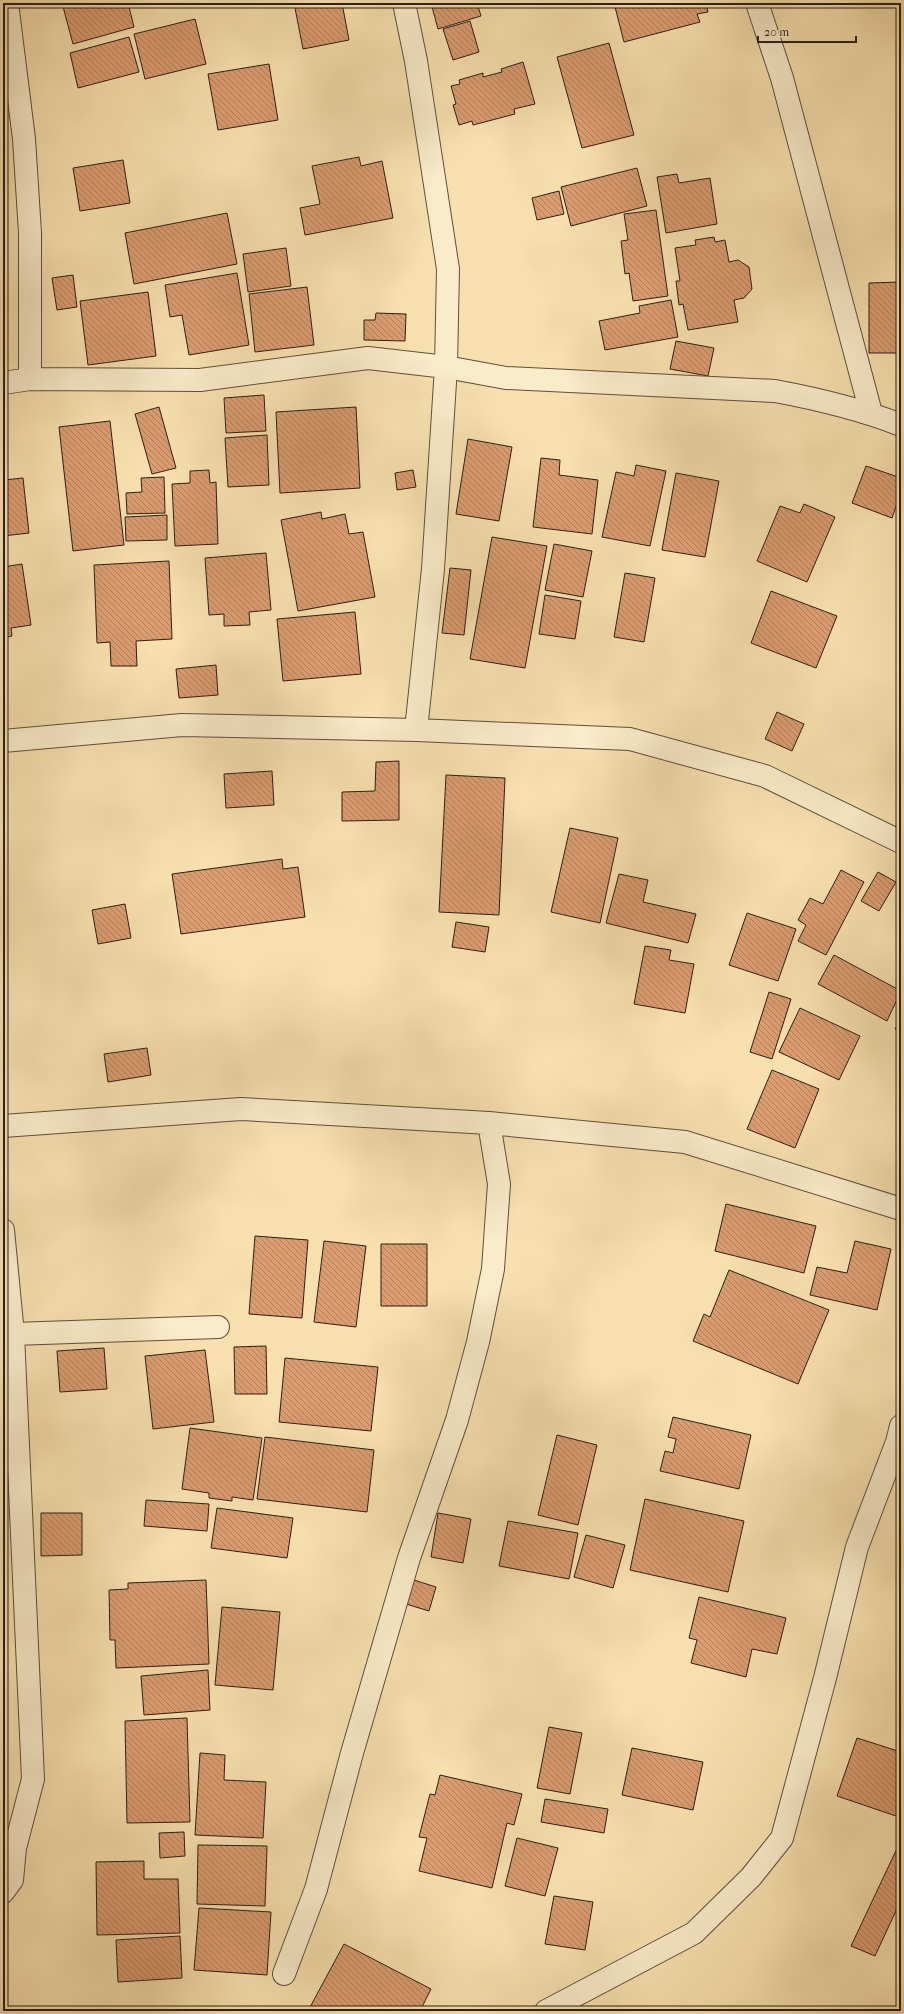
<svg xmlns="http://www.w3.org/2000/svg" width="904" height="2014" font-family="'IM FELL French Canon',serif">
  <style>
    .building { fill: url(#building-back-hatch); stroke: #2a1e18 }
    .lines { fill: none; stroke-linecap: round; stroke-linejoin: round }
    .minor-casing { stroke: #5d4e3e; stroke-width: 24 }
    .minor { stroke: #faebca; stroke-width: 22 }
  </style>
  <defs>
    <pattern id="building-back-hatch" width="6" height="6" patternUnits="userSpaceOnUse"><rect width="6" height="6" fill="#db9c70"/><path d="M-1 5l2 2M0 0l6 6M5-1l2 2" fill="none" stroke="#b27f5b"/></pattern>
  </defs>
  <rect width="100%" height="100%" fill="#f7e0ae"/>
  <filter id="stains"><feTurbulence type="fractalNoise" baseFrequency=".005" numOctaves="4"/><feColorMatrix values="0 0 0 0 .2 0 0 0 0 .09 0 0 0 0 .02 0 0 0 .5 -.17"/></filter>
  <radialGradient id="worn" r=".72"><stop offset=".6" stop-color="#630" stop-opacity="0"/><stop offset="1" stop-color="#630" stop-opacity=".3"/></radialGradient>
  <path class="building" d="M62,3H128L134,27L73,44Z
    M200,3H217L201,7Z
    M294,3H342L349,40L303,49Z
    M431,3H477L481,16L438,29Z
    M614,3H706L708,12L697,14L700,22L624,42Z
    M195,19L206,64L145,79L134,34Z
    M470,21L479,52L453,60L443,29Z
    M129,37L139,72L78,88L70,53Z
    M609,43L634,135L582,148L557,57Z
    M523,62L535,104L514,109L515,114L473,125L472,121L459,125L453,105L456,104L451,86L460,84L459,80L483,73V77L502,72L501,69Z
    M269,64L278,120L218,130L208,74Z
    M359,157L361,166L382,161L393,218L305,235L300,208L320,204L312,166Z
    M123,160L130,203L80,211L73,168Z
    M637,168L647,206L571,226L561,187Z
    M677,174L679,183L710,178L717,224L666,233L657,177Z
    M559,191L564,214L537,220L532,198Z
    M656,210L668,296L633,301L629,273L625,274L621,241L628,240L624,214Z
    M227,213L237,264L134,284L125,233Z
    M714,237L715,242L725,240L729,262L738,260L749,267L752,289L744,298L734,300L738,322L688,330L683,304L679,305L676,281H680L675,248L696,245L695,240Z
    M286,248L291,286L248,292L243,254Z
    M237,273L249,345L189,355L182,315L170,317L165,285Z
    M73,275L77,307L57,310L52,278Z
    M901,282V353H869V283Z
    M307,287L314,345L255,352L249,294Z
    M148,292L156,356L88,365L80,301Z
    M671,300L678,337L605,350L599,321L640,313L639,306Z
    M376,313L406,314L405,341L364,340V320H375Z
    M676,341L714,348L708,376L670,369Z
    M264,395L266,431L226,433L224,398Z
    M159,407L176,468L152,474L135,414Z
    M356,407L360,488L280,493L276,412Z
    M110,421L124,545L73,551L59,427Z
    M267,435L269,485L228,487L225,438Z
    M468,439L512,447L499,521L456,514Z
    M541,458L560,460L559,475L598,480L592,534L533,527Z
    M636,465L666,471L650,546L602,537L616,472L634,476Z
    M866,466L901,478V492L892,518L852,503Z
    M3,468L4,480L23,478L29,533L3,536Z
    M209,470L210,483L216,482L218,544L175,546L172,484L190,483V471Z
    M413,470L416,487L397,490L395,473Z
    M676,473L719,481L705,557L662,550Z
    M164,477L165,513L127,514L126,493L142,492L141,478Z
    M804,504L835,517L807,582L757,561L780,506L800,513Z
    M321,512L322,519L345,514L349,534L363,532L375,597L298,611L281,520Z
    M167,515V540L126,541L125,517Z
    M492,537L547,546L525,668L470,659Z
    M554,544L592,551L583,597L545,590Z
    M266,553L271,610L249,612L250,625L224,626V614L209,615L205,558Z
    M169,561L172,639L136,641L137,666H111L110,642L97,643L94,565Z
    M22,564L31,625L11,628L12,636L3,638V567Z
    M450,568L471,570L464,635L442,633Z
    M625,573L655,578L644,642L614,637Z
    M771,591L837,616L816,668L751,643Z
    M545,595L581,601L575,639L539,634Z
    M355,612L361,674L283,681L277,619Z
    M216,665L218,695L179,698L176,669Z
    M777,712L804,724L792,751L765,739Z
    M399,761V820L342,821V792L375,791L376,762Z
    M272,771L274,805L226,808L224,774Z
    M446,775L505,778L499,915L439,912Z
    M570,828L618,838L600,923L551,912Z
    M282,859L283,869L298,867L305,917L181,934L172,874Z
    M841,870L864,882L826,955L798,941L806,925L798,920L810,898L823,904Z
    M878,872L896,882L879,911L861,901Z
    M619,874L648,880L643,902L696,914L688,943L606,923Z
    M125,904L131,938L98,944L92,910Z
    M747,913L796,929L778,981L729,965Z
    M456,922L489,927L485,952L452,947Z
    M645,946L671,950L669,960L694,964L685,1013L634,1004Z
    M834,955L901,991L887,1021L818,984Z
    M769,992L791,999L772,1059L750,1052Z
    M800,1008L860,1036L839,1080L779,1052Z
    M901,1020V1033L895,1029Z
    M147,1048L151,1075L108,1082L104,1054Z
    M772,1070L819,1089L795,1148L747,1129Z
    M726,1204L816,1226L804,1273L715,1251Z
    M255,1236L308,1240L302,1318L249,1314Z
    M324,1241L366,1246L356,1327L314,1322Z
    M855,1241L891,1249L877,1310L810,1295L817,1267L847,1273Z
    M381,1244H427V1306H381Z
    M729,1270L829,1310L798,1384L693,1341L704,1314L710,1317Z
    M266,1346L267,1394H235L234,1347Z
    M104,1348L107,1389L60,1392L57,1351Z
    M205,1350L214,1422L153,1429L145,1356Z
    M285,1358L378,1367L371,1431L279,1422Z
    M673,1417L751,1435L739,1489L660,1471L665,1451L673,1453L676,1439L668,1437Z
    M190,1428L262,1438L253,1500L232,1497V1501L209,1498V1493L182,1489Z
    M557,1435L597,1445L578,1525L538,1515Z
    M265,1437L374,1450L367,1512L257,1499Z
    M645,1499L744,1521L728,1592L630,1570Z
    M146,1500L209,1504L207,1531L144,1526Z
    M217,1508L293,1518L287,1558L211,1548Z
    M41,1513H82V1555L41,1556Z
    M438,1513L471,1519L463,1563L431,1557Z
    M508,1521L578,1533L569,1579L499,1566Z
    M586,1535L625,1545L613,1588L574,1577Z
    M206,1580L209,1664L116,1668L115,1640H110L109,1590L128,1589V1583Z
    M414,1580L436,1587L429,1611L406,1604Z
    M699,1597L786,1618L777,1654L752,1649L746,1677L691,1663L697,1640L689,1638Z
    M222,1607L280,1612L273,1690L215,1685Z
    M208,1670L210,1710L144,1715L141,1676Z
    M187,1718L190,1822L127,1823L125,1721Z
    M549,1727L582,1733L570,1794L537,1788Z
    M857,1738L901,1752V1812L899,1817L837,1796Z
    M632,1748L703,1762L693,1810L622,1795Z
    M200,1753L225,1755L224,1780L266,1782L263,1838L195,1835Z
    M440,1775L522,1794L514,1825L507,1823L492,1888L419,1871L427,1838L419,1837L430,1794L435,1795Z
    M545,1799L608,1809L604,1833L541,1822Z
    M184,1832L185,1856L160,1858L159,1833Z
    M517,1838L558,1848L545,1896L505,1886Z
    M901,1840V1900L875,1956L851,1946Z
    M198,1845L267,1846L265,1906L197,1904Z
    M144,1861V1879H178L180,1933L97,1935L96,1862Z
    M554,1896L593,1902L585,1950L545,1944Z
    M199,1908L271,1912L267,1975L194,1970Z
    M180,1936L182,1978L118,1982L116,1940Z
    M344,1944L431,1989L420,2011H313L309,2009Z"/>
  <g class="lines">
    <g class="minor-casing">
      <path id="minor" d="M7,3L24,139L30,233V379
        M404,3L416,61L448,269L446,367L433,569L416,730
        M757,3L782,78L871,413
        M3,383L30,379L200,380L368,358L446,367L506,378L775,391C818,399 860,409 901,425
        M3,741L182,725L416,730L630,739L765,776L901,842
        M3,1126L241,1109L489,1123L685,1142L901,1209
        M3,1230L13,1334L33,1779L15,1848L12,1880L3,1892
        M13,1334L218,1327
        M284,1974L316,1889L352,1753L409,1558L457,1420L478,1342L493,1269L499,1184L489,1123
        M546,2011L694,1933L751,1877L782,1838L825,1678L857,1547L897,1442L901,1426"/>
    </g>
    <use href="#minor" class="minor"/>
  </g>
  <rect width="904" height="2014" fill="none" stroke="#f7e0ae" stroke-width="16"/>
  <rect x="4" y="4" width="896" height="2006" fill="none" stroke="#2a1e18" stroke-width="2"/>
  <rect x="8" y="8" width="888" height="1998" fill="none" stroke="#2a1e18"/>
  <path d="M758 36v6h98v-6" fill="none" stroke="#2a1e18" stroke-width="2"/>
  <text x="764" y="36" font-size="12" fill="#2a1e18" stroke="#faebca" stroke-width="3" paint-order="stroke">20 m</text>
  <rect width="100%" height="100%" filter="url(#stains)"/>
  <rect width="100%" height="100%" fill="url(#worn)"/>
</svg>
